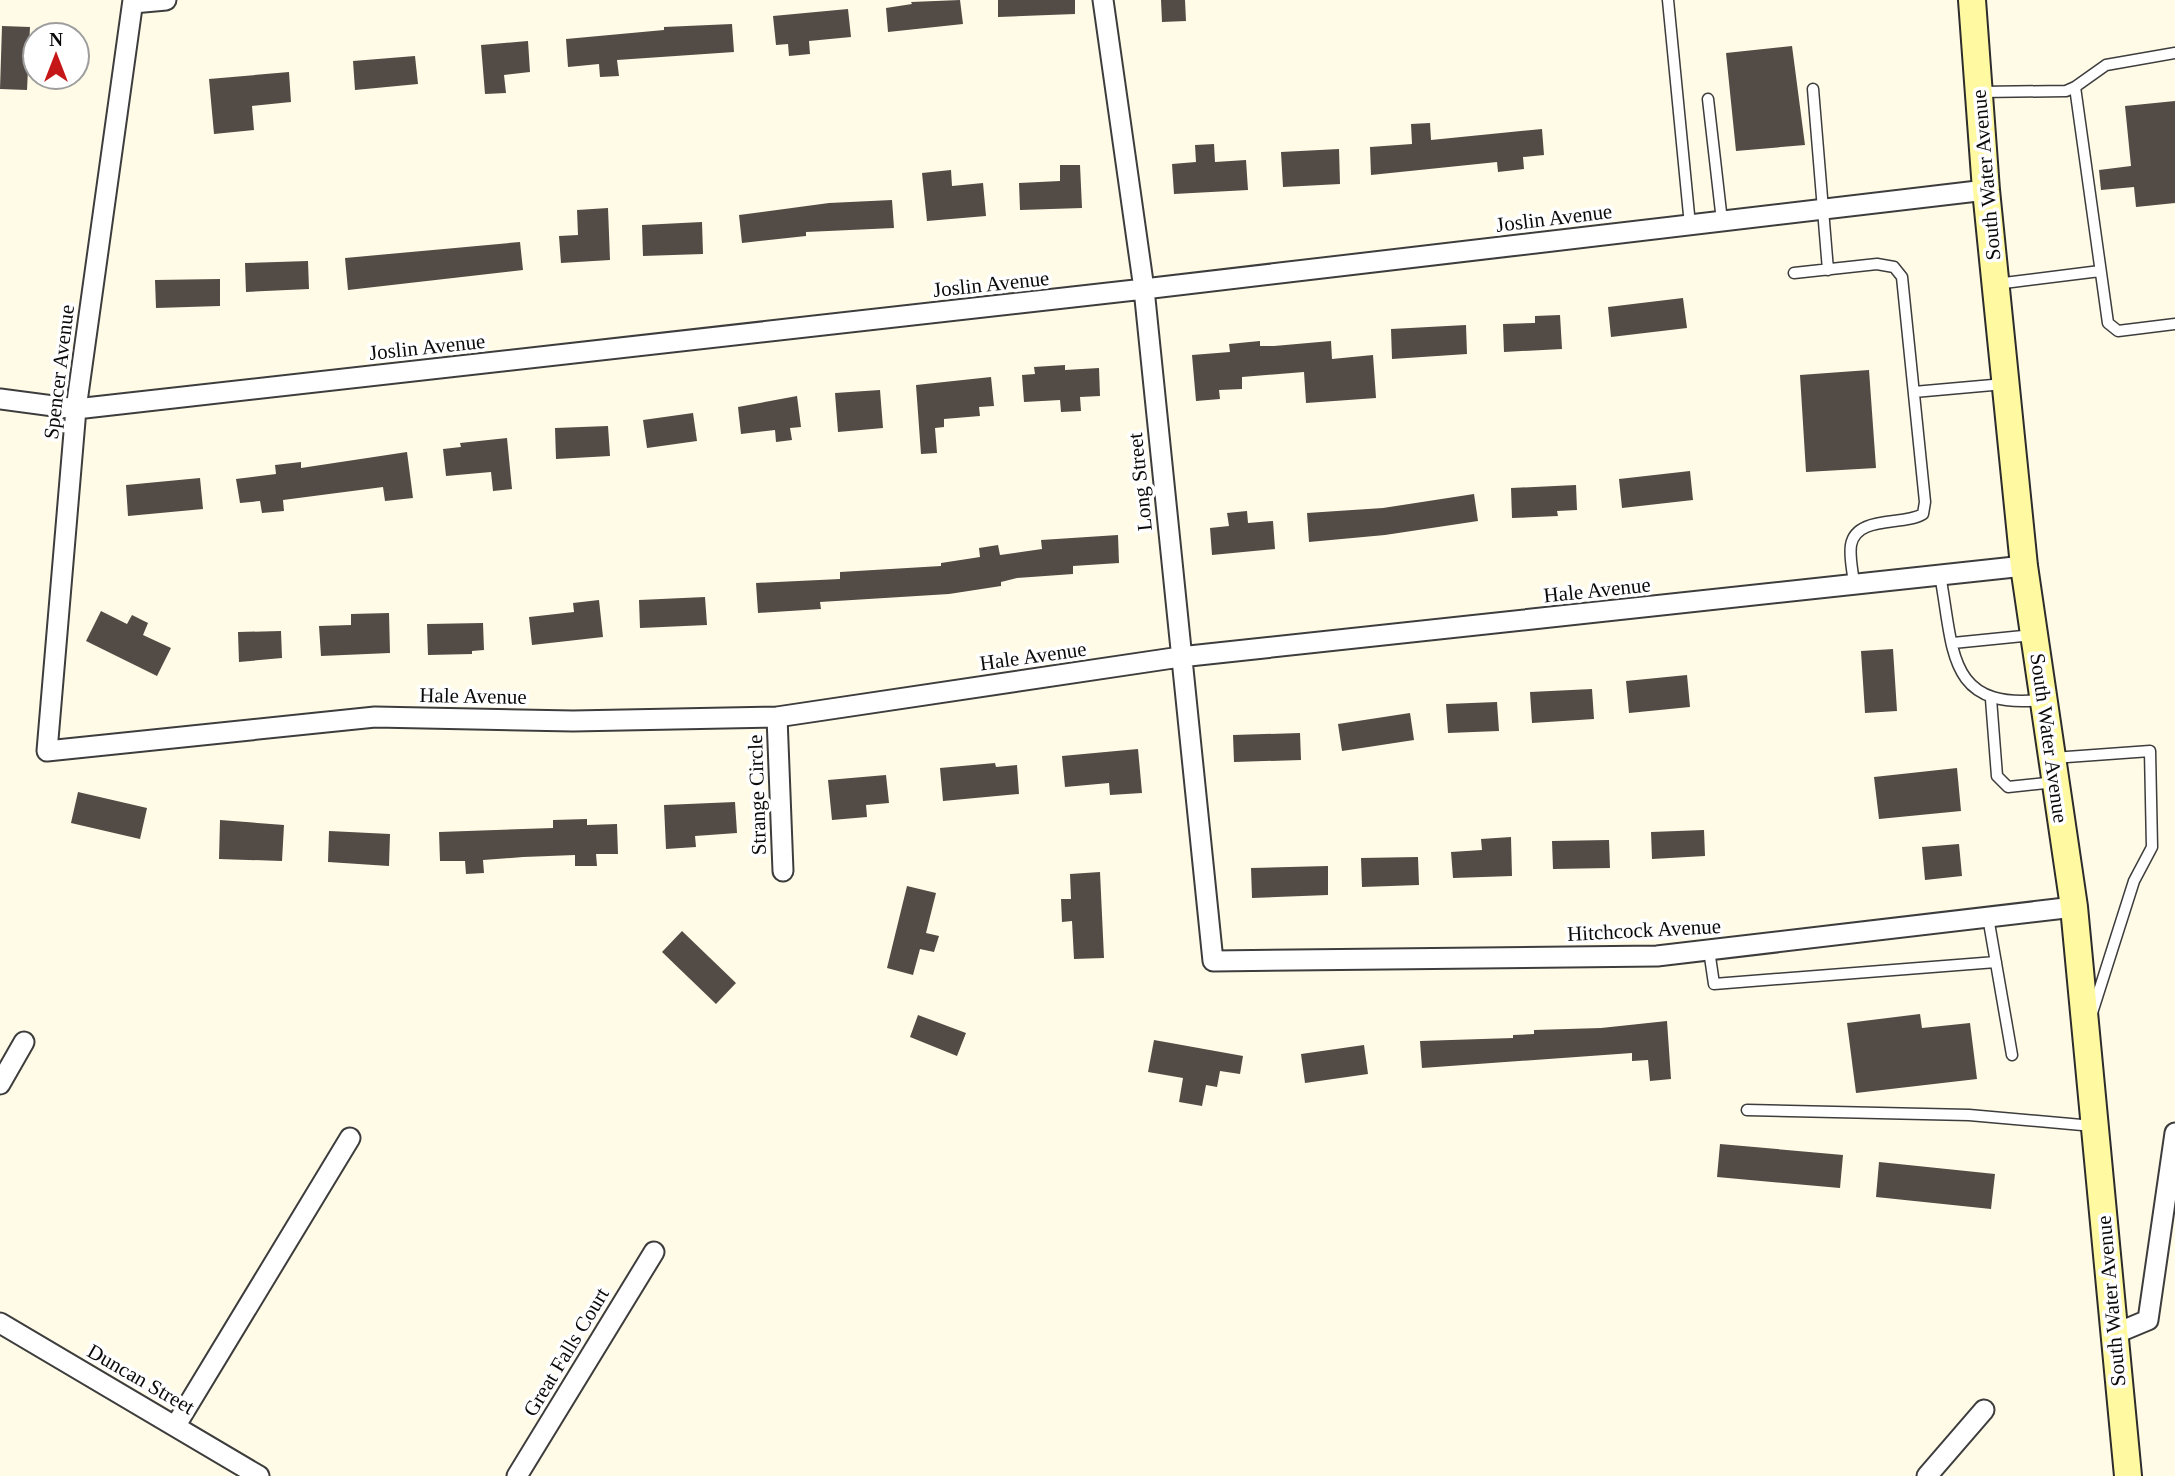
<svg xmlns="http://www.w3.org/2000/svg" width="2175" height="1476" font-family="Georgia,serif">
  <style>
    .building { fill: #534b45 }
    .lines { fill: none; stroke-linecap: round; stroke-linejoin: round }
    .service-casing { stroke: #3d3d3d; stroke-width: 13 }
    .minor-casing { stroke: #3d3d3d; stroke-width: 23 }
    .secondary-casing { stroke: #2c2c2c; stroke-width: 30 }
    .service { stroke: #fff; stroke-width: 10 }
    .minor { stroke: #fff; stroke-width: 19 }
    .secondary { stroke: #fff9a2; stroke-width: 26 }
    .labels { text-anchor: middle; stroke-width: 7; stroke-linejoin: round; paint-order: stroke }
    .street-label { font-size: 21px; fill: #0a0a0a; stroke: #fff }
  </style>
  <rect width="100%" height="100%" fill="#fffbe7"/>
  <path class="building" d="M960,0L963,24L888,32L886,8L912,4L911,2Z
    M998,0H1075V14L998,17Z
    M1161,0H1185L1186,21L1162,22Z
    M848,9L851,37L809,41L810,54L789,56L788,44L776,45L773,16Z
    M732,24L734,52L617,60L619,76L600,77L599,64L568,67L566,39L664,30V27Z
    M2,26L30,27L27,90L0,89Z
    M528,41L530,72L504,75L506,93L485,94L481,45Z
    M1792,46L1805,145L1736,151L1726,53Z
    M415,56L418,84L355,90L353,61Z
    M289,72L291,102L252,106L254,130L214,134L209,79Z
    M2175,101V203L2136,207L2134,187L2101,190L2099,170L2131,166L2125,106Z
    M1430,123L1431,140L1542,129L1544,155L1523,157L1524,169L1498,172L1497,162L1371,175L1370,147L1412,144L1411,124Z
    M1214,144L1215,162L1246,160L1248,190L1174,194L1172,164L1196,162L1195,145Z
    M1339,149L1340,184L1283,187L1281,152Z
    M1060,165H1080L1082,208L1020,210L1019,183L1060,181Z
    M951,170L952,186L983,183L986,216L927,221L922,173Z
    M892,200L894,228L806,232V236L742,243L739,215L829,203Z
    M608,208L610,260L561,263L559,236L578,235L577,210Z
    M702,222L703,254L643,256L642,225Z
    M520,242L523,270L348,290L345,258Z
    M308,261L309,289L246,292L245,263Z
    M220,279V306L156,308L155,280Z
    M1683,298L1687,328L1611,337L1608,307Z
    M1560,315L1562,349L1504,352L1503,324L1535,323V316Z
    M1466,325L1467,354L1392,359L1391,329Z
    M1260,341V346H1274L1331,341L1332,359L1373,355L1376,398L1306,403L1304,372L1242,377V389L1219,390L1220,399L1196,401L1192,355L1230,352L1229,344Z
    M1065,365V370L1099,368L1100,396L1080,397L1081,411L1061,412L1060,400L1024,402L1022,375L1035,374L1034,367Z
    M1869,370L1876,468L1806,472L1800,375Z
    M991,377L994,406L979,407L980,416L944,419V427L935,428L937,453L921,454L916,385Z
    M880,390L883,428L838,432L835,393Z
    M797,396L801,427L790,428L792,440L776,442L775,430L741,434L738,407Z
    M693,413L697,441L647,448L643,420Z
    M608,426L610,456L556,459L555,428Z
    M507,438L512,489L493,491L491,472L446,476L443,449L461,447L460,443Z
    M407,452L413,498L385,501L383,487L283,500L284,511L262,513L260,501L240,503L236,479L276,474L275,465L301,462V468Z
    M1690,471L1693,500L1622,508L1619,479Z
    M200,478L203,509L128,516L126,485Z
    M1576,485L1577,510L1557,511L1558,516L1512,518L1511,488Z
    M1474,494L1478,521L1385,535L1309,542L1307,513L1383,508Z
    M1247,511L1248,523L1273,521L1275,549L1212,555L1210,528L1229,526L1227,513Z
    M1118,535L1119,563L1073,566V574L1017,578L1001,582V586L949,594L820,602L821,609L758,613L756,583L840,579V572L941,566V563L980,557L979,548L998,545L1000,555L1042,549L1041,540Z
    M705,597L707,625L640,628L639,600Z
    M599,600L603,637L532,645L529,617L574,612L573,603Z
    M101,611L127,624L132,615L148,623L143,635L171,648L157,676L86,641Z
    M389,613L390,653L321,656L319,626L351,625V614Z
    M483,623L484,650L472,651V654L428,655L427,624Z
    M281,631L282,658L239,662L238,632Z
    M1893,649L1897,711L1865,713L1861,651Z
    M1687,675L1690,707L1629,713L1626,681Z
    M1592,689L1594,719L1532,723L1530,692Z
    M1497,702L1499,731L1448,733L1446,704Z
    M1410,713L1414,740L1342,751L1338,724Z
    M1300,733L1301,760L1234,762L1233,735Z
    M1138,749L1142,793L1110,795L1109,783L1065,787L1062,756Z
    M995,763L996,767L1017,765L1019,794L943,801L940,768Z
    M1957,768L1961,811L1879,819L1874,777Z
    M886,775L889,803L866,805L867,817L832,820L828,780Z
    M78,792L147,808L140,839L71,823Z
    M735,802L737,833L695,836L696,847L666,849L664,805Z
    M587,819V825L617,824L618,854H596L597,866H575V855L523,857L483,860L484,873L466,874L465,861H440L439,832L553,828V820Z
    M220,820L284,825L282,861L219,859Z
    M1704,830L1705,856L1652,859L1651,832Z
    M329,831L390,834L389,866L328,862Z
    M1511,837L1512,876L1453,878L1451,852L1482,850L1481,839Z
    M1609,840L1610,868L1553,869L1552,841Z
    M1959,844L1962,876L1925,880L1922,847Z
    M1418,857L1419,885L1362,887L1361,858Z
    M1328,866V895L1252,898L1251,868Z
    M1100,872L1104,958L1074,959L1072,921L1062,922L1061,899H1071L1070,874Z
    M907,886L936,893L926,933L939,936L934,952L920,949L913,975L887,968Z
    M682,931L736,983L716,1004L662,952Z
    M1920,1014L1922,1028L1970,1023L1977,1079L1856,1093L1847,1023Z
    M918,1015L966,1033L957,1056L910,1037Z
    M1667,1021L1671,1079L1650,1081L1648,1060L1632,1061V1053L1422,1068L1420,1041L1513,1038V1035L1534,1034V1030L1601,1028Z
    M1154,1040L1243,1056L1240,1074L1220,1071L1217,1087L1206,1085L1202,1106L1179,1102L1183,1078L1148,1072Z
    M1364,1045L1368,1074L1305,1083L1301,1054Z
    M1720,1144L1843,1155L1840,1188L1717,1177Z
    M1879,1162L1995,1174L1991,1209L1876,1197Z"/>
  <g class="lines">
    <g class="service-casing">
      <path id="service" d="M1668,0L1690,225
        M2075,87L2106,65L2175,53
        M1813,89L1828,270
        M1980,92L2066,91L2075,87L2108,323L2118,331L2175,324
        M1708,99L1722,221
        M1794,273L1877,264L1894,267L1902,277L1925,502L1923,514C1904,526 1856,515 1851,545C1849,557 1853,572 1854,584
        M1996,284L2100,271
        M1914,392L2004,384
        M1940,575C1954,649 1946,710 2041,700
        M1953,643L2033,635
        M1991,699L1997,776L2008,787L2055,782
        M2053,758L2150,751L2152,847L2134,881L2092,1013
        M1988,917L2012,1055
        M1709,950L1714,984L1996,962
        M1747,1110L1969,1115L2093,1126"/>
    </g>
    <g class="minor-casing">
      <path id="minor" d="M133,0L76,409L47,751L375,717L573,721L777,717L1180,657L2024,566
        M1103,0L1144,289L1213,961L1657,956L2074,907
        M133,3L166,0
        M0,399L76,409L1144,289L1986,190
        M777,717L783,871
        M0,1084L24,1042
        M0,1323L259,1476
        M2112,1335L2148,1320L2175,1133
        M176,1425L350,1138
        M517,1476L654,1252
        M1927,1476L1984,1410"/>
    </g>
    <g class="secondary-casing">
      <path id="secondary" d="M1972,0L1986,190L2024,566L2074,907L2128,1476"/>
    </g>
    <use href="#service" class="service"/>
    <use href="#minor" class="minor"/>
    <use href="#secondary" class="secondary"/>
  </g>
  <g class="labels">
    <g class="street-label">
      <text transform="translate(1986 175) rotate(-95)" y="7">South Water Avenue</text>
      <text transform="translate(1554 218) rotate(-7)" y="7">Joslin Avenue</text>
      <text transform="translate(991 284) rotate(-6)" y="7">Joslin Avenue</text>
      <text transform="translate(427 347) rotate(-6)" y="7">Joslin Avenue</text>
      <text transform="translate(59 372) rotate(-83)" y="7">Spencer Avenue</text>
      <text transform="translate(1140 482) rotate(-96)" y="7">Long Street</text>
      <text transform="translate(1597 590) rotate(-6)" y="7">Hale Avenue</text>
      <text transform="translate(1033 656) rotate(-8)" y="7">Hale Avenue</text>
      <text transform="translate(473 696) rotate(1)" y="7">Hale Avenue</text>
      <text transform="translate(2049 738) rotate(82)" y="7">South Water Avenue</text>
      <text transform="translate(757 795) rotate(-92)" y="7">Strange Circle</text>
      <text transform="translate(1644 930) rotate(-3)" y="7">Hitchcock Avenue</text>
      <text transform="translate(2111 1301) rotate(-95)" y="7">South Water Avenue</text>
      <text transform="translate(566 1352) rotate(-59)" y="7">Great Falls Court</text>
      <text transform="translate(141 1379) rotate(30)" y="7">Duncan Street</text>
    </g>
  </g>
  <g transform="translate(56 56)"><circle r="33" fill="#ffffff" stroke="#9d9d9d" stroke-width="2"/>
  <path d="M0-5L12 26L0 18L-12 26Z" fill="#c51717"/>
  <text y="-10" font-size="19" font-weight="bold" text-anchor="middle" fill="#0a0a0a">N</text>
  </g>
</svg>
